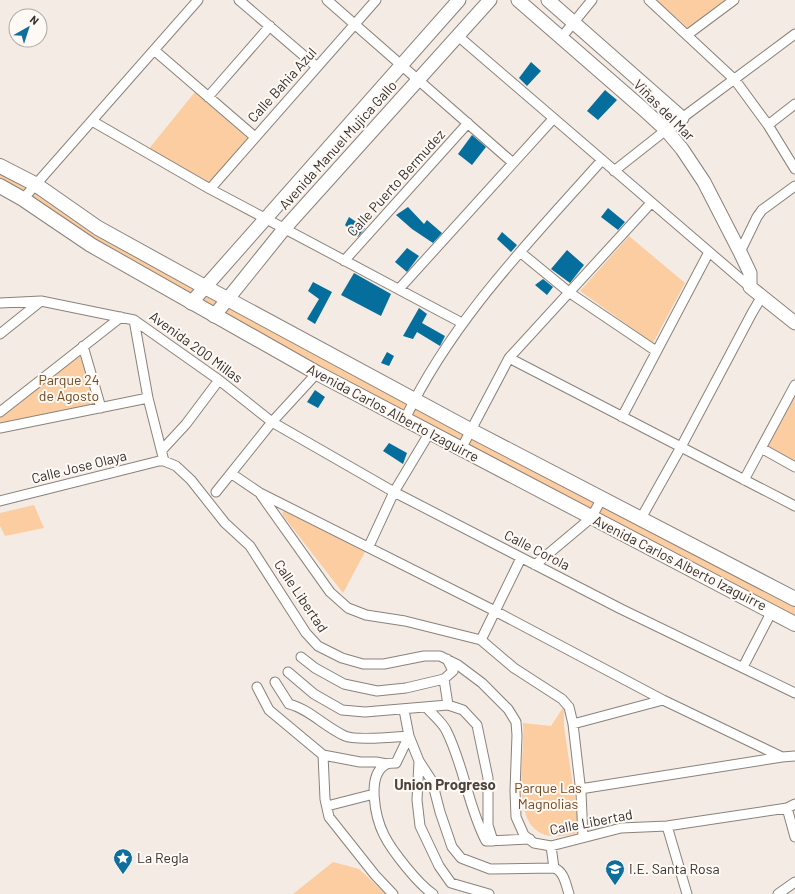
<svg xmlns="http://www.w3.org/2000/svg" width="795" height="894" font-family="Barlow,sans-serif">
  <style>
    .green { fill: #fbcda1 }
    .building { fill: #056e9d }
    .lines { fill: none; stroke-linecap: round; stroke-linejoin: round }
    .street-casing { stroke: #8a827b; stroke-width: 11 }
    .secondary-casing { stroke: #8a827b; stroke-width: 15 }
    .primary-casing { stroke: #8a827b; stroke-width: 16 }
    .street { stroke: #fff; stroke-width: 9 }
    .secondary { stroke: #fff; stroke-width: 13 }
    .primary { stroke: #fff; stroke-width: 14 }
    .labels { text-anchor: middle; stroke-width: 4; stroke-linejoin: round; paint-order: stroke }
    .street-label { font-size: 14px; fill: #322f2c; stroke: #fff9f5 }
    .park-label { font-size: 14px; fill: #734819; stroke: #fff9f5 }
    .poi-label { font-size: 14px; fill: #322f2c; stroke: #fff9f5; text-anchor: start }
    .neighbourhood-label { font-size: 15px; font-weight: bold; fill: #4c453e; stroke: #fff9f5 }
  </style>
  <rect width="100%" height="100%" fill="#f4ece4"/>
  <path class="green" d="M656,0H725L688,28Z
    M195,92L249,139L209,184L147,151Z
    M0,171L450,426L795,606V619L305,359L92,241L0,180Z
    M629,236L685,283L653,343L580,291Z
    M81,353L95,400L92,406L0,423V414Z
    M795,397V464L767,448Z
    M34,505L44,528L5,536L0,526V513Z
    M285,510L365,552L343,593L284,517L282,513Z
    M564,706V727L580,832C501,857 526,766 523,723L551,726Z
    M333,862L359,869L386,894H293Z"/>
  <path class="building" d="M531,62L541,71L527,86L519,78Z
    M605,90L617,100L598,120L587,111Z
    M472,135L486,147L472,165L458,154Z
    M408,207L424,224L427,220L442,233L433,243L412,229L396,215Z
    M608,208L625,222L618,230L601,217Z
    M349,217L365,228L358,237L345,225Z
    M502,232L517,245L511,252L497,239Z
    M407,248L419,256L407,272L395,262Z
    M567,250L584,265L570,283L551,269Z
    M354,273L391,294L381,316L341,295Z
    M543,279L553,287L547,295L535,285Z
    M313,282L332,292L315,324L307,319L319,299L308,291Z
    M419,308L427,314L422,323L445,336L440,346L417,332L413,339L403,336Z
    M387,352L394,356L389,366L381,363Z
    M315,390L325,397L318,408L307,402Z
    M389,443L407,453L403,464L383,451Z"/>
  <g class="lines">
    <g class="street-casing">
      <path id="street" d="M239,0L317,67
        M327,0L513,163
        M649,0L735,80L768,125L795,169
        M687,35L734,0
        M458,36L750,287
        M561,38L592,0
        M154,50L255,137
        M208,97L270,26
        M682,118L795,34
        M92,121L210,189L462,323
        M768,125L795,104
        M614,171L666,130
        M210,189L376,0
        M23,199L198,0
        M520,252L570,293L656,351
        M740,252L757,217L762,210L795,186
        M344,261L468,123
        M399,289L553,119
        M0,303L41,301L134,320L219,380L272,422L394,492L621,609L795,693
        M134,320L148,398L164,461
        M0,334L41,301
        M83,346L101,408
        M509,358L795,506
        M0,412L121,317
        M622,417L709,252
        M405,419C452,320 530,241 602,160
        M0,428L148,398
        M761,448L795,467
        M461,449L509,358L651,203
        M162,450L186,424L219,380
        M232,474L260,493L495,611L663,700L782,757
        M744,480L795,385
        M216,492L272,422L317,373
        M261,495L330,592L348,608L366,615L405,621L481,640L514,668L562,699L569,707L573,724L581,793L583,837
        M0,501L159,461H164L176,466L191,480L225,523L250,546L306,633L318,646L342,658L363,664H384L424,656H440L458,665L482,683L508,709L516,722L517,735L515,791L516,817L524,835L534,843L551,846L621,828L667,826L787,808L795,804
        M640,520L681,447L752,313L762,296
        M369,546L394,492L430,432
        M535,565L591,518L601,500
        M481,640L521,558
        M301,657L315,668L344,684L377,691L406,688L444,679L453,671L447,659
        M743,667L772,611
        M288,672L314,694L342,710L365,712L448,705L444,679
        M275,682L289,704C309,709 325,727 345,736C356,741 395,737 409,736L419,761L417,800L420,826L439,866L451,883L489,894
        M257,687L269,710L323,755L360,762H376L387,764
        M448,705L463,710L477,725L488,778V825L493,841
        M426,707C432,714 442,722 446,730C464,765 468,807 486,841L530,839
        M404,710L409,736L396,763C393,763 389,763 387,764C365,774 376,819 384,835C392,851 418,884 433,894
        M573,724L663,700
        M323,755L325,799L329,817L375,875L393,894
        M419,761L432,781L440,812L452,847L461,858L490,869L554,868
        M580,789L782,757L795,756
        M327,806L374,794
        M787,808L795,837
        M667,826L687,894
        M551,846L554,868C564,871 566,885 569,894
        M778,894L795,882"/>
    </g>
    <g class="secondary-casing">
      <path id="secondary" d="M518,0L642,108L666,130L682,149L704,182L740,252L750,273V287L795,323
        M548,0L682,118L666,130
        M191,303L459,0
        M214,316L284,229L490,0"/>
    </g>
    <g class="primary-casing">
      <path id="primary" d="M0,166L35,184L98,228L205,287L470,430L795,599
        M0,186L23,199L91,245L317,373L795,624"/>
    </g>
    <use href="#street" class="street"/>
    <use href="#secondary" class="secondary"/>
    <use href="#primary" class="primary"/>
  </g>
  <defs>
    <g id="sight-pin" transform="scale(1)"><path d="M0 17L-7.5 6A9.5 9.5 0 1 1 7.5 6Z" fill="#0e6f9d" stroke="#fff9f5"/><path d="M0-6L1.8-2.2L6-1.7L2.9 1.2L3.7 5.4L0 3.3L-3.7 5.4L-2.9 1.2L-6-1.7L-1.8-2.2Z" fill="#fff"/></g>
    <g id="school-pin" transform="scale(1)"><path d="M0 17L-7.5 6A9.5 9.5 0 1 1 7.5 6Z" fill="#0e6f9d" stroke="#fff9f5"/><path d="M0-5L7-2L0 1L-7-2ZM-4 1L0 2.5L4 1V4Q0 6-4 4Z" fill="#fff"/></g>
  </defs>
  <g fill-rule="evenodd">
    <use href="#sight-pin" x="123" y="858"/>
    <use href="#school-pin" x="615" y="869"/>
  </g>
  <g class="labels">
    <g class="street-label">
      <text transform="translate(282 85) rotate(-48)" y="5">Calle Bahia Azul</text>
      <text transform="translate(664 110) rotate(45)" y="5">Viñas del Mar</text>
      <text transform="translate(338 145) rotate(-48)" y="5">Avenida Manuel Mujica Gallo</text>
      <text transform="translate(396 183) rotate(-48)" y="5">Calle Puerto Bermudez</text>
      <text transform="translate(196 347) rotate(36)" y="5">Avenida 200 Millas</text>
      <text transform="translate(393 413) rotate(28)" y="5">Avenida Carlos Alberto Izaguirre</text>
      <text transform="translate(79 467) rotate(-14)" y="5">Calle Jose Olaya</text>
      <text transform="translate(537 550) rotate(27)" y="5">Calle Corola</text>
      <text transform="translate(680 563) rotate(27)" y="5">Avenida Carlos Alberto Izaguirre</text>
      <text transform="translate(301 596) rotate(56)" y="5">Calle Libertad</text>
      <text transform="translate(591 822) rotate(-11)" y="5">Calle Libertad</text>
    </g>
    <g class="park-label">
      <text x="69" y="385">Parque 24<tspan x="69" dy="16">de Agosto</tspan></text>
      <text x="548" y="793">Parque Las<tspan x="548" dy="16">Magnolias</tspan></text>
    </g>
    <g class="poi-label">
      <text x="137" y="863">La Regla</text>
      <text x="629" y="874">I.E. Santa Rosa</text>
    </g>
    <g class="neighbourhood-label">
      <text x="445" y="790">Union Progreso</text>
    </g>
  </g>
  <g transform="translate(28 28) rotate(39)"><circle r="19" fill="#fff9f5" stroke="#ada8a5"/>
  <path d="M0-3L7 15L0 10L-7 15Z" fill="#0e6f9d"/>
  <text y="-6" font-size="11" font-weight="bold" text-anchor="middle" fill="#322f2c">N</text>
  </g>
</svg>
